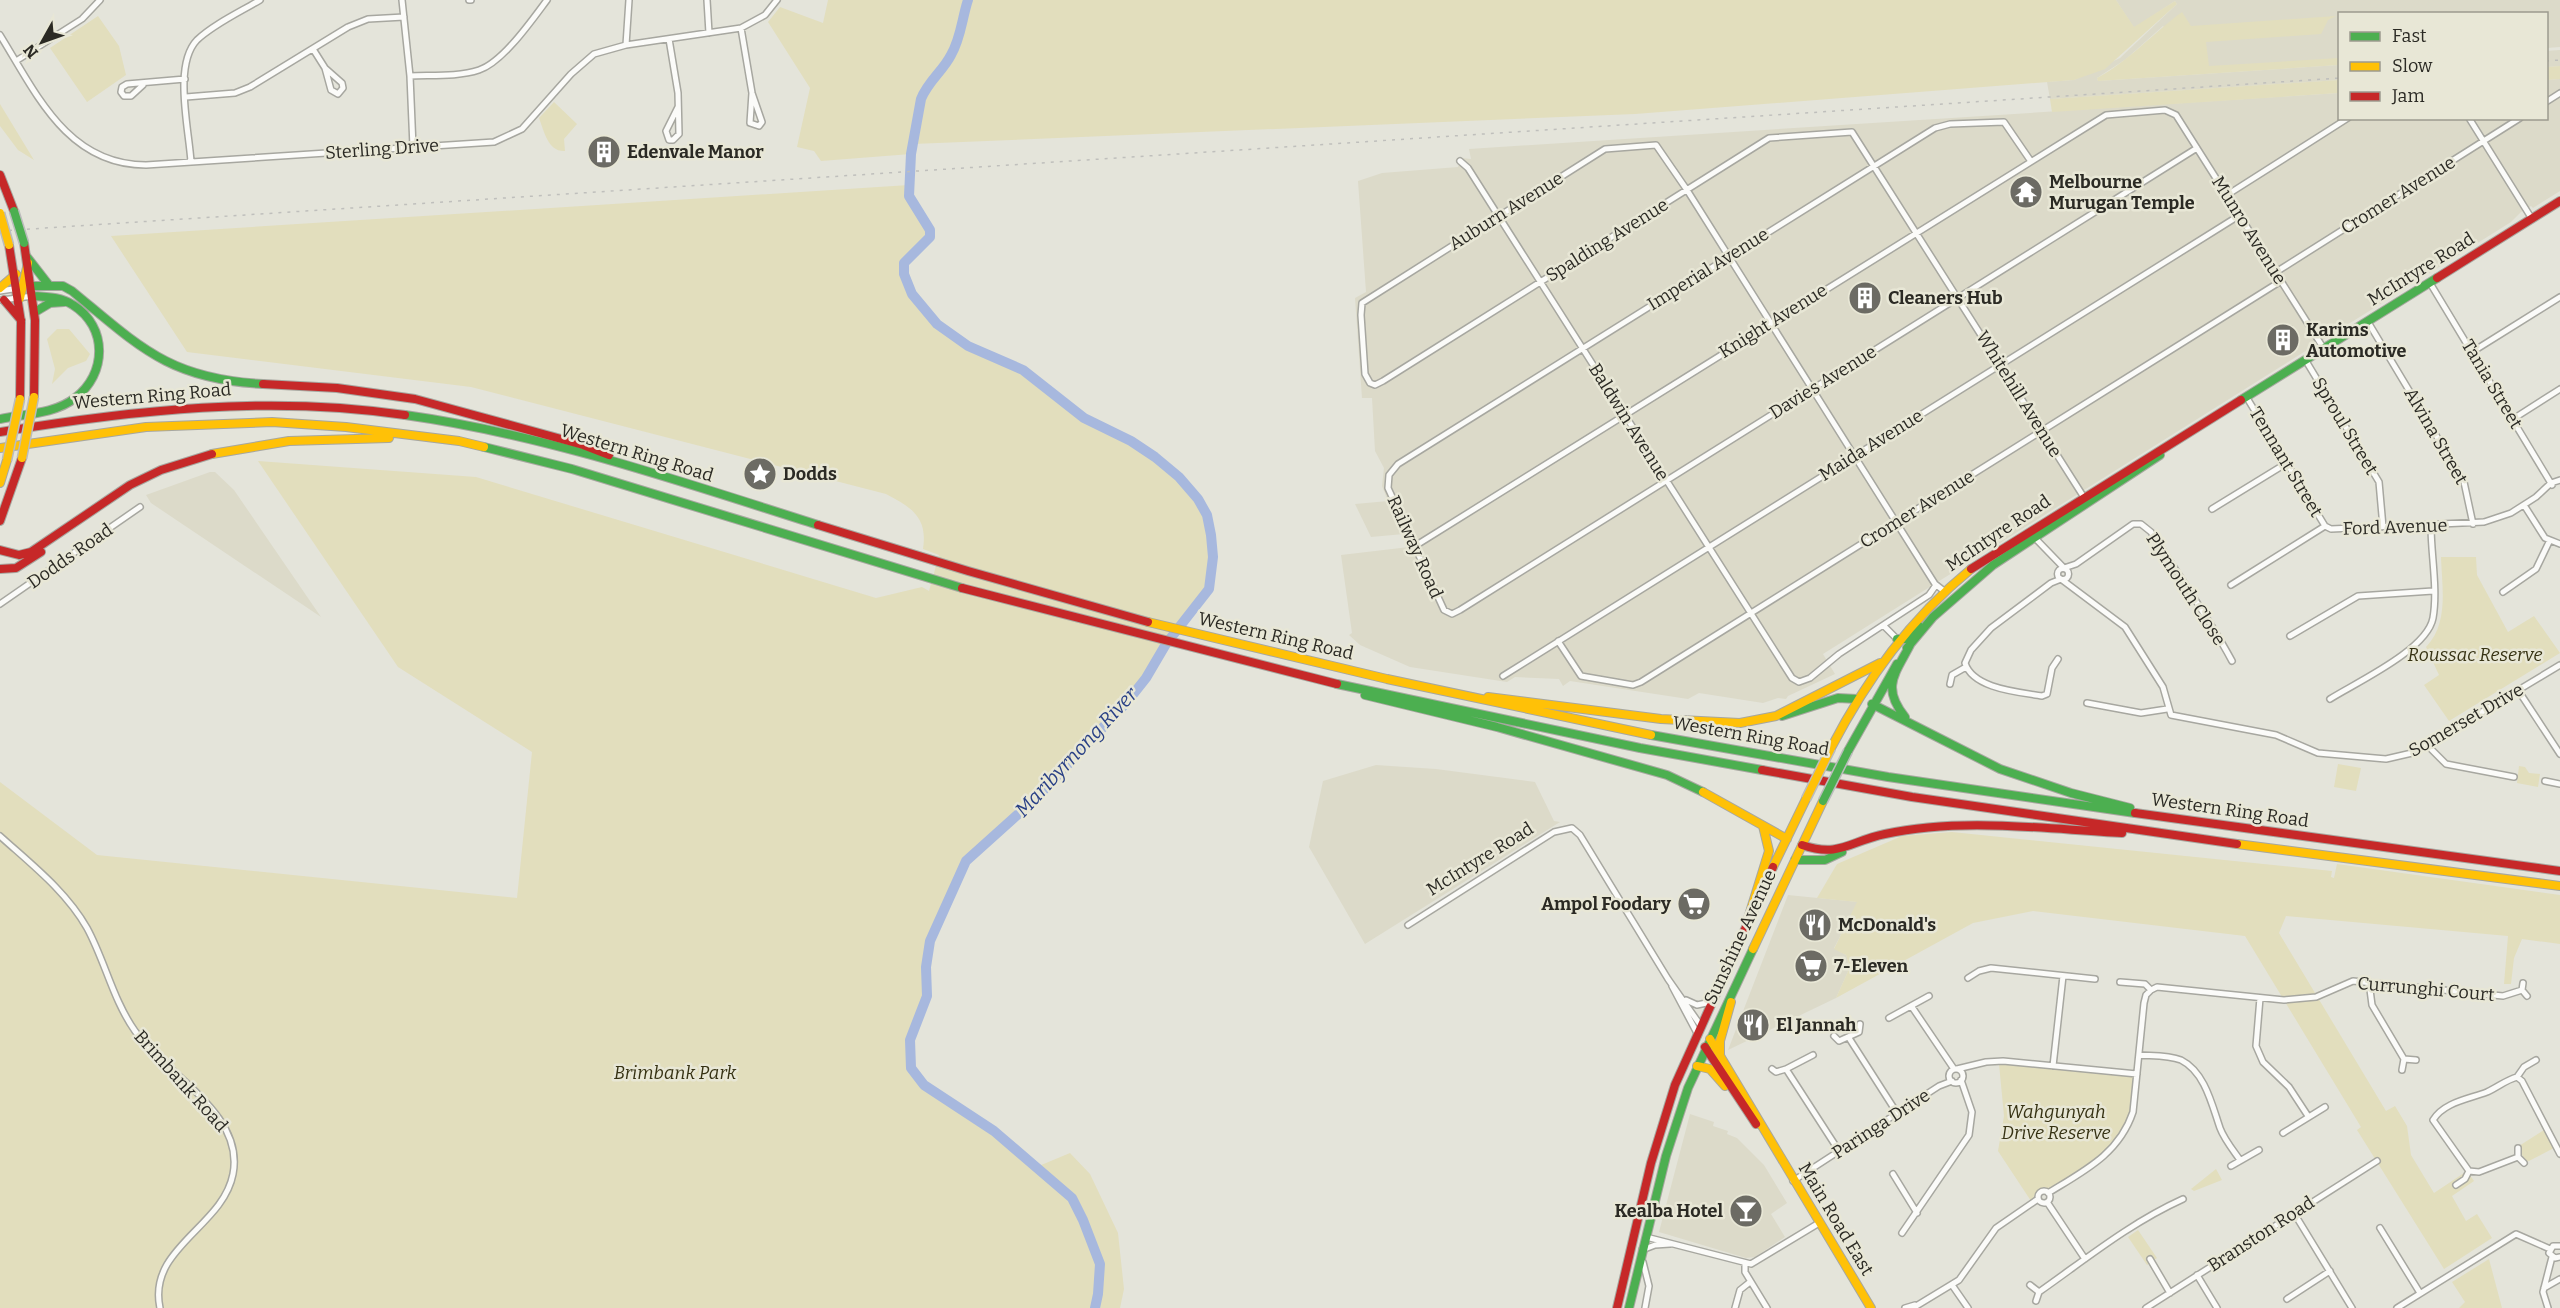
<svg xmlns="http://www.w3.org/2000/svg" width="2560" height="1308" font-family="Bitter,serif">
  <style>
    .built { fill: #dcdac9 }
    .green { fill: #e2debd }
    .lines { fill: none; stroke-linecap: round; stroke-linejoin: round }
    .river { stroke: #a7b8de; stroke-width: 10 }
    .street-casing { stroke: #a7a7a0; stroke-width: 8 }
    .fast-casing { stroke: #a7a7a0; stroke-width: 10 }
    .slow-casing { stroke: #a7a7a0; stroke-width: 10 }
    .jam-casing { stroke: #a7a7a0; stroke-width: 10 }
    .street { stroke: #fbfbf9; stroke-width: 5 }
    .fast { stroke: #4caf50; stroke-width: 8 }
    .slow { stroke: #ffc107; stroke-width: 8 }
    .jam { stroke: #c62828; stroke-width: 8 }
    .rail { stroke: #bfbfbc; stroke-width: 1.5; stroke-dasharray: 3 6; stroke-linecap: butt }
    .fast-bridge-casing { stroke: #bbbcbc; stroke-width: 11; stroke-linecap: butt }
    .slow-bridge-casing { stroke: #bbbcbc; stroke-width: 11; stroke-linecap: butt }
    .fast-bridge { stroke: #4caf50; stroke-width: 8 }
    .slow-bridge { stroke: #ffc107; stroke-width: 8 }
    .labels { text-anchor: middle; stroke-width: 5; stroke-linejoin: round; paint-order: stroke }
    .street-label { font-size: 18px; fill: #2b2a24; stroke: #e8e7d6 }
    .poi-label { font-size: 18px; font-weight: bold; fill: #2b2a24; stroke: #e8e7d6; text-anchor: start }
    .park-label { font-size: 18px; font-style: italic; fill: #363213; stroke: #e8e7d6 }
    .water-label { font-size: 20px; font-style: italic; fill: #294086; stroke: #e8e7d6 }
  </style>
  <rect width="100%" height="100%" fill="#e4e4da"/>
  <path class="built" d="M2116,0H2560V47L2547,48L2546,14H2340L2339,62L2205,70L2163,26L2126,59L2097,78L2098,81L2339,65V80L2050,99L2047,82L2074,80L2120,58L2177,4L2175,1L2134,28Z
    M2560,50V66L2547,67L2546,51Z
    M2560,79V191L2533,208L2531,206L2521,212L2511,222L1823,654L1835,674L1788,696L1786,699L1778,698L1763,703L1699,693L1688,699L1570,681L1563,686L1559,679L1515,677L1507,682L1410,667L1360,645L1349,635L1352,633L1341,555L1409,547L1404,534L1371,537L1355,504L1388,501L1382,486L1384,468L1375,451L1372,398H1362L1355,298L1366,292L1358,181L1382,173L1458,167L1461,158L1471,159L1469,149L2339,93L2340,118H2546L2547,80Z
    M210,472H215L234,490L321,617L151,503L146,495Z
    M1376,765L1436,769L1535,782L1554,821L1560,822L1365,944L1309,847L1323,781Z
    M1788,895L1858,902L1834,948L1846,955L1850,967L1836,998L1728,1050Z
    M1690,1114L1714,1122L1713,1126L1728,1131L1727,1134L1737,1138L1764,1165L1787,1203L1771,1214L1785,1237L1755,1257L1746,1258L1659,1232Z"/>
  <path class="green" d="M828,0H2116L2134,27L2175,1L2177,4L2105,69L2074,80L1635,114L913,144L911,154L821,161L814,151L797,147L810,88L768,22L780,7L823,23Z
    M2182,12L2191,26L2336,16L2328,20L2321,34L2206,42L2209,66L2339,58V65L2098,81L2097,78C2129,61 2153,33 2182,12Z
    M98,16L119,46L126,75L87,102L50,48Z
    M2560,66V79L2547,80V67Z
    M2339,80V93L2052,112L2050,99Z
    M554,102L577,124L564,139L565,151C548,152 544,131 539,118Z
    M0,104L34,160L18,150L0,126Z
    M909,185C910,202 936,226 929,238C924,248 911,254 904,263C906,299 935,329 966,345C984,354 1004,359 1021,369C1044,382 1062,404 1085,419C1100,429 1118,433 1133,442C1182,471 1223,517 1212,577C1209,595 1178,627 1167,643C1152,662 1143,684 1127,702C1100,735 1068,766 1038,796C1018,816 980,840 966,862C951,885 931,929 927,956C925,969 929,981 927,994C922,1023 900,1047 916,1076L994,1131L1034,1168L1070,1153L1090,1174L1118,1233L1124,1289L1120,1308H0V782L97,855L517,898L532,752L398,667L258,461L476,477L876,598L922,587L929,591L939,555L923,549C928,517 911,507 886,494L471,387L187,352L111,236Z
    M57,329H69L90,354L86,361L68,368L52,384L55,369L47,339Z
    M2441,557H2476L2477,575L2508,632L2534,616L2560,653L2449,721L2424,685L2439,675L2426,647C2449,623 2442,588 2441,557Z
    M2338,764L2361,768L2356,791L2334,787Z
    M2519,766L2525,767L2529,773L2540,774L2538,787L2517,783Z
    M1952,832L2332,871L2331,877L2334,878L2337,864L2560,895V944L2522,939L2514,958L2511,984H2504L2508,936L2286,916L2279,933L2386,1111L2395,1106L2407,1126L2411,1155L2434,1193L2467,1171L2474,1181L2452,1196L2466,1221L2477,1214L2492,1238L2444,1269L2357,1130L2361,1127L2245,936L2033,911L1973,923L1836,998L1850,967L1846,955L1834,949L1857,902L1817,898L1837,864L1902,836Z
    M1999,1064L2135,1077L2130,1114L2118,1140L2094,1161L2056,1185L2037,1192L2031,1201L1998,1151L2004,1116Z
    M2544,1130L2554,1148L2525,1163L2519,1146Z
    M2216,1169L2222,1180L2194,1191L2191,1189Z
    M2138,1230L2157,1258L2147,1265L2128,1237Z
    M2489,1259L2502,1308H2459L2465,1302L2452,1282Z"/>
  <g class="lines">
    <path class="river" d="M968,0C962,18 961,38 951,55C943,71 928,81 921,99L911,154L909,196L930,230V237L904,263V274L912,294L937,324L968,346L1023,370L1084,418L1131,441L1155,457L1179,477L1198,499L1207,515L1211,535L1213,557L1209,589L1166,644L1146,678L1127,702L1036,798L966,861L930,941L926,967L927,996L910,1040L911,1068L924,1085L994,1131L1072,1198L1083,1220L1100,1264L1098,1294L1095,1308"/>
    <g class="street-casing">
      <path id="street" d="M402,0L410,76L413,147
        M469,0H471
        M707,0L709,33
        M741,28L752,93L762,122L759,126L750,123L752,93
        M0,35C36,93 67,165 146,165L494,142L522,129L571,74L594,54L626,45L741,28L765,15L777,0
        M669,39L678,93L679,134L673,140H669L666,131L678,107
        M626,45L629,0
        M313,49L325,68L331,90L338,94L343,88L342,83L325,68
        M16,61L82,19L100,0
        M410,76C432,75 458,77 479,70C503,62 532,20 547,0
        M143,85L131,96H124L121,92L122,87L127,84L185,79
        M186,97L235,93L250,87L348,27L368,19L404,17
        M2546,102L2560,93
        M2469,118L2532,219
        M2030,160L2004,122L1950,124L1935,128L1398,464L1389,475L1388,488L1444,610L1452,614L1460,610L2197,148
        M1460,161L1468,168L1792,678L1799,682L1810,678L1839,654L1929,595L1936,585
        M191,162C189,129 173,65 197,40C214,24 240,12 260,0
        M2227,195L2348,118
        M2276,272L2520,118
        M2430,283L2552,485
        M0,291L19,288
        M2,300L33,296
        M2368,322L2464,482L2473,524
        M2472,352L2560,297
        M2306,361L2379,482L2383,527
        M2247,398L2325,526
        M2513,419L2560,389
        M2524,505L2545,538L2560,544
        M2212,509L2287,463
        M2034,537L2064,568
        M1415,546L2106,115L2165,110L2176,115L2324,349
        M2064,568L2076,564L2133,524H2141L2151,532C2178,575 2208,616 2232,661
        M2057.5 574a5.5 5.5 0 1 1 11 0a5.5 5.5 0 1 1-11 0Z
        M2061,579L2125,627L2163,687L2171,715L2276,735L2318,753L2386,759L2412,753L2427,745L2560,665
        M2231,585L2325,526L2331,529L2484,522L2511,513L2536,497L2551,483L2560,480
        M1944,591L1935,584L1687,190L1656,145L1605,149L1362,303L1361,315L1365,374L1370,383L1375,385L1383,381L1769,138L1852,132L2085,499
        M2503,592L2536,569L2549,542
        M0,604L140,507
        M1884,626L1897,639
        M2290,636L2358,596L2433,591
        M1558,641L1581,676L1633,685L1641,682L2281,281
        M2058,659L2052,668L2047,694L2042,696C2019,692 1973,689 1965,663L1971,650L1991,628L2051,583L2061,579
        M1503,676L2240,215
        M1950,684L1952,675L1966,667
        M2518,690L2560,754
        M2330,699C2357,682 2427,650 2433,618C2438,589 2431,555 2431,526
        M2087,703L2141,713L2167,709
        M2427,745L2446,764L2514,777
        M2545,781L2560,784
        M0,836C31,864 66,891 87,928C105,961 113,1000 135,1031C166,1075 245,1113 233,1174C223,1227 147,1248 160,1308
        M1408,925L1554,832L1572,828L1580,835L1668,979L1701,1026
        M1968,978L1979,971L1991,968L2095,979
        M2120,982L2145,984L2151,990
        M2369,982L2372,1005L2404,1059
        M2523,983L2522,990L2527,996
        M1672,986L1698,1035
        M2151,990L2157,987L2284,1000L2316,997L2353,981L2503,996L2522,990
        M2260,998L2256,1046L2263,1062L2289,1087L2308,1116
        M1686,1000L1697,1005L1711,1002
        M1912,1007L1954,1069
        M1889,1018L1929,996
        M1834,1036L1839,1041L1859,1032L1860,1024
        M1849,1038L1897,1113
        M1813,1055L1786,1069L1839,1151
        M2139,1055C2152,1056 2168,1055 2181,1060C2205,1072 2212,1105 2220,1128C2224,1139 2233,1150 2240,1160
        M2053,1066L2063,976
        M1772,1069L1776,1072L1786,1069
        M1957,1069L1986,1062L2003,1061L2137,1074
        M1949 1076a7 7 0 1 1 14 0a7 7 0 1 1-14 0Z
        M2402,1070L2404,1059L2416,1060
        M2517,1077L2524,1067L2536,1060
        M2283,1133L2325,1107
        M2518,1148V1157L2524,1163
        M2231,1166L2259,1150
        M2469,1171L2433,1120C2444,1102 2469,1099 2487,1092C2498,1087 2506,1080 2517,1077L2522,1081L2560,1154
        M2469,1171L2479,1172L2518,1157
        M1893,1174L1917,1213
        M1793,1181L1939,1086L1952,1081
        M2456,1185L2465,1179L2469,1171
        M2038 1197a6 6 0 1 1 12 0a6 6 0 1 1-12 0Z
        M2048,1193C2084,1171 2119,1154 2133,1112L2144,1003L2146,995L2151,990
        M2047,1202L2085,1259
        M2294,1213L2352,1308
        M2380,1228L2420,1293
        M1902,1233L1969,1135L1972,1112L1961,1080
        M1646,1237L1751,1264L1819,1223
        M2560,1246H2553L2549,1253L2555,1258L2560,1257
        M1642,1250L1655,1245L1670,1244
        M2150,1259L2170,1293
        M1643,1262L1649,1286L1645,1308
        M1745,1264V1272L1767,1308
        M2197,1275L2217,1308
        M1952,1285L1968,1308
        M2030,1285L2039,1292L2036,1301
        M2544,1288L2560,1279
        M2039,1292C2086,1259 2130,1223 2183,1199
        M2287,1299L2330,1271
        M1735,1308L1740,1290L1750,1282
        M1905,1308L1915,1305
        M1913,1308L1959,1280L1996,1228L2038,1199
        M2146,1308L2377,1161
        M2397,1308L2516,1234L2550,1249
        M2548,1308L2543,1292L2552,1257"/>
    </g>
    <g class="fast-casing">
      <path id="fast" d="M27,257L48,284
        M32,286H63L72,291C140,347 169,379 263,384
        M35,312L50,303L64,302
        M2241,400L2437,278
        M405,415C547,435 682,482 818,525
        M0,419C24,414 55,414 75,398C107,374 108,327 73,305C61,297 47,297 33,296
        M484,447L572,469L962,588
        M1897,639H1906L1919,626
        M1907,648L1933,617L1993,565L2160,455
        M1337,684L1640,748L1762,770
        M1365,695L1497,727L1667,775L1703,792
        M1872,704L2000,769L2071,793L2130,808
        M1782,716L1838,698L1857,699
        M1905,717C1881,687 1895,674 1910,645
        M1651,735L1888,777L2135,813
        M1848,751L1897,664
        M1795,860H1825L1842,852
        M1629,1308L1666,1156L1688,1088L1753,949"/>
    </g>
    <g class="slow-casing">
      <path id="slow" d="M0,288L16,274
        M20,298L28,263
        M0,448L146,427L272,422L346,427L459,441L484,447
        M212,454L289,441L389,438
        M0,483L7,460
        M1148,622L1387,679L1651,735
        M1488,697L1661,719L1740,723L1776,716L1880,663
        M1831,748C1867,679 1910,619 1971,569
        M1703,792L1787,839
        M2237,844L2560,886
        M1773,867L1806,799
        M1747,922L1769,851L1763,826
        M1753,949L1823,801
        M1710,1039L1871,1308
        M1720,1054V1041L1731,1002
        M1697,1066L1710,1069L1725,1086"/>
    </g>
    <g class="jam-casing">
      <path id="jam" d="M0,175L14,211
        M24,243L35,320L34,397
        M9,245L21,322L20,399
        M2437,278L2560,201
        M4,300L21,320
        M263,384L337,388L415,399L583,445L609,455
        M0,432C134,410 270,395 405,415
        M0,521L22,458
        M818,525L968,571L1148,622
        M0,550L19,555L31,552L130,485L161,470L212,454
        M0,569L16,568L41,552
        M1971,569L2241,400
        M962,588L1337,684
        M1762,770L1912,797L2237,844
        M2135,813L2560,871
        M1802,845C1840,858 1850,841 1885,834C1962,817 2044,829 2122,833
        M1705,1047L1756,1124
        M1617,1308L1651,1163L1675,1085L1773,867"/>
    </g>
    <use href="#street" class="street"/>
    <use href="#fast" class="fast"/>
    <use href="#slow" class="slow"/>
    <use href="#jam" class="jam"/>
    <path class="rail" d="M2546,61L2560,60
      M0,231L2340,78"/>
    <g class="fast-bridge-casing">
      <path id="fast-bridge" d="M14,211L24,243
        M1823,801L1848,751"/>
    </g>
    <g class="slow-bridge-casing">
      <path id="slow-bridge" d="M0,213L9,245
        M22,458L34,397
        M7,460L20,399
        M1806,799L1831,748"/>
    </g>
    <use href="#fast-bridge" class="fast-bridge"/>
    <use href="#slow-bridge" class="slow-bridge"/>
  </g>
  <defs>
    <g id="building-disc" transform="scale(1.725)"><circle r="9.5" fill="#6c6b64" stroke="#e8e7d6"/><path d="M-4-6H4V6H1V3H-1V6H-4ZM-2.5-4.3h1.7v1.8h-1.7ZM.8-4.3h1.7v1.8H.8ZM-2.5-1h1.7V.8h-1.7ZM.8-1h1.7V.8H.8Z" fill="#fff"/></g>
    <g id="temple-disc" transform="scale(1.725)"><circle r="9.5" fill="#6c6b64" stroke="#e8e7d6"/><path d="M0-6L5-2H3V0L6.5 2.5H4V6H1.5V3h-3V6H-4V2.5H-6.5L-3 0V-2H-5Z" fill="#fff"/></g>
    <g id="sight-disc" transform="scale(1.725)"><circle r="9.5" fill="#6c6b64" stroke="#e8e7d6"/><path d="M0-6L1.8-2.2L6-1.7L2.9 1.2L3.7 5.4L0 3.3L-3.7 5.4L-2.9 1.2L-6-1.7L-1.8-2.2Z" fill="#fff"/></g>
    <g id="supermarket-disc" transform="scale(1.725)"><circle r="9.5" fill="#6c6b64" stroke="#e8e7d6"/><path d="M-6-5.5h2.5l.6 2H6L4.5 2H-2.5L-4.4-4H-6ZM-1.5 3.2a1.3 1.3 0 1 0 .1 0ZM3 3.2a1.3 1.3 0 1 0 .1 0Z" fill="#fff"/></g>
    <g id="restaurant-disc" transform="scale(1.725)"><circle r="9.5" fill="#6c6b64" stroke="#e8e7d6"/><path d="M-5-6h1v4h1v-4h1v4h1v-4h1v5L-1.5 .5V6h-2V.5L-5-1ZM5-6V6H3V1.5H1.5Q1.5-4 5-6Z" fill="#fff"/></g>
    <g id="bar-disc" transform="scale(1.725)"><circle r="9.5" fill="#6c6b64" stroke="#e8e7d6"/><path d="M-6-5H6L.8 .8V4.5H3.5V6h-7V4.5H-.8V.8Z" fill="#fff"/></g>
  </defs>
  <g fill-rule="evenodd">
    <use href="#building-disc" x="604" y="152"/>
    <use href="#temple-disc" x="2026" y="192"/>
    <use href="#building-disc" x="1865" y="298"/>
    <use href="#building-disc" x="2283" y="340"/>
    <use href="#sight-disc" x="760" y="474"/>
    <use href="#supermarket-disc" x="1694" y="904"/>
    <use href="#restaurant-disc" x="1815" y="925"/>
    <use href="#supermarket-disc" x="1811" y="966"/>
    <use href="#restaurant-disc" x="1753" y="1025"/>
    <use href="#bar-disc" x="1746" y="1211"/>
  </g>
  <g class="labels">
    <g class="street-label">
      <text transform="translate(382 149) rotate(-4)" y="6">Sterling Drive</text>
      <text transform="translate(2398 195) rotate(-32)" y="6">Cromer Avenue</text>
      <text transform="translate(1506 211) rotate(-32)" y="6">Auburn Avenue</text>
      <text transform="translate(2249 230) rotate(58)" y="6">Munro Avenue</text>
      <text transform="translate(1607 240) rotate(-32)" y="6">Spalding Avenue</text>
      <text transform="translate(1708 269) rotate(-32)" y="6">Imperial Avenue</text>
      <text transform="translate(2421 269) rotate(-32)" y="6">McIntyre Road</text>
      <text transform="translate(1773 321) rotate(-32)" y="6">Knight Avenue</text>
      <text transform="translate(1823 382) rotate(-32)" y="6">Davies Avenue</text>
      <text transform="translate(2492 384) rotate(59)" y="6">Tania Street</text>
      <text transform="translate(2019 394) rotate(58)" y="6">Whitehill Avenue</text>
      <text transform="translate(152 396) rotate(-5)" y="6">Western Ring Road</text>
      <text transform="translate(1629 422) rotate(58)" y="6">Baldwin Avenue</text>
      <text transform="translate(2345 426) rotate(59)" y="6">Sproul Street</text>
      <text transform="translate(2436 436) rotate(60)" y="6">Alvina Street</text>
      <text transform="translate(1871 445) rotate(-32)" y="6">Maida Avenue</text>
      <text transform="translate(637 453) rotate(17)" y="6">Western Ring Road</text>
      <text transform="translate(2286 462) rotate(59)" y="6">Tennant Street</text>
      <text transform="translate(1917 509) rotate(-32)" y="6">Cromer Avenue</text>
      <text transform="translate(2395 527) rotate(-2)" y="6">Ford Avenue</text>
      <text transform="translate(1998 533) rotate(-34)" y="6">McIntyre Road</text>
      <text transform="translate(1415 547) rotate(66)" y="6">Railway Road</text>
      <text transform="translate(70 556) rotate(-35)" y="6">Dodds Road</text>
      <text transform="translate(2186 589) rotate(57)" y="6">Plymouth Close</text>
      <text transform="translate(1276 636) rotate(13)" y="6">Western Ring Road</text>
      <text transform="translate(2466 720) rotate(-30)" y="6">Somerset Drive</text>
      <text transform="translate(1751 736) rotate(10)" y="6">Western Ring Road</text>
      <text transform="translate(2230 810) rotate(8)" y="6">Western Ring Road</text>
      <text transform="translate(1480 859) rotate(-32)" y="6">McIntyre Road</text>
      <text transform="translate(1740 937) rotate(-65)" y="6">Sunshine Avenue</text>
      <text transform="translate(2426 989) rotate(5)" y="6">Currunghi Court</text>
      <text transform="translate(181 1081) rotate(48)" y="6">Brimbank Road</text>
      <text transform="translate(1881 1124) rotate(-33)" y="6">Paringa Drive</text>
      <text transform="translate(1836 1219) rotate(59)" y="6">Main Road East</text>
      <text transform="translate(2261 1234) rotate(-33)" y="6">Branston Road</text>
    </g>
    <g class="poi-label">
      <text x="627" y="158">Edenvale Manor</text>
      <text x="2049" y="188">Melbourne<tspan x="2049" dy="21">Murugan Temple</tspan></text>
      <text x="1888" y="304">Cleaners Hub</text>
      <text x="2306" y="336">Karims<tspan x="2306" dy="21">Automotive</tspan></text>
      <text x="783" y="480">Dodds</text>
      <text x="1671" y="910" text-anchor="end">Ampol Foodary</text>
      <text x="1838" y="931">McDonald's</text>
      <text x="1834" y="972">7-Eleven</text>
      <text x="1776" y="1031">El Jannah</text>
      <text x="1723" y="1217" text-anchor="end">Kealba Hotel</text>
    </g>
    <g class="park-label">
      <text x="2475" y="661">Roussac Reserve</text>
      <text x="675" y="1079">Brimbank Park</text>
      <text x="2056" y="1118">Wahgunyah<tspan x="2056" dy="21">Drive Reserve</tspan></text>
    </g>
    <g class="water-label">
      <text transform="translate(1076 752) rotate(-47)" y="7">Maribyrnong River</text>
    </g>
  </g>
  <rect x="2338" y="12" width="210" height="108" fill="#e8e7d6" stroke="#9c9b8f" stroke-width="1.5"/>
  <rect x="2350" y="32" width="30" height="9" fill="#4caf50" stroke="#9c9b8f" stroke-width="1.5"/>
  <text x="2392" y="42" font-size="18" fill="#2b2a24">Fast</text>
  <rect x="2350" y="62" width="30" height="9" fill="#ffc107" stroke="#9c9b8f" stroke-width="1.5"/>
  <text x="2392" y="72" font-size="18" fill="#2b2a24">Slow</text>
  <rect x="2350" y="92" width="30" height="9" fill="#c62828" stroke="#9c9b8f" stroke-width="1.5"/>
  <text x="2392" y="102" font-size="18" fill="#2b2a24">Jam</text>
  <g transform="translate(42 42) rotate(230)" stroke="#e8e7d6" stroke-width="4.5" paint-order="stroke">
  <path d="M0-4.5L10 22L0 15L-10 22Z" fill="#2b2a24"/>
  <text y="-9" font-size="16" font-weight="bold" text-anchor="middle" fill="#2b2a24">N</text>
  </g>
</svg>
